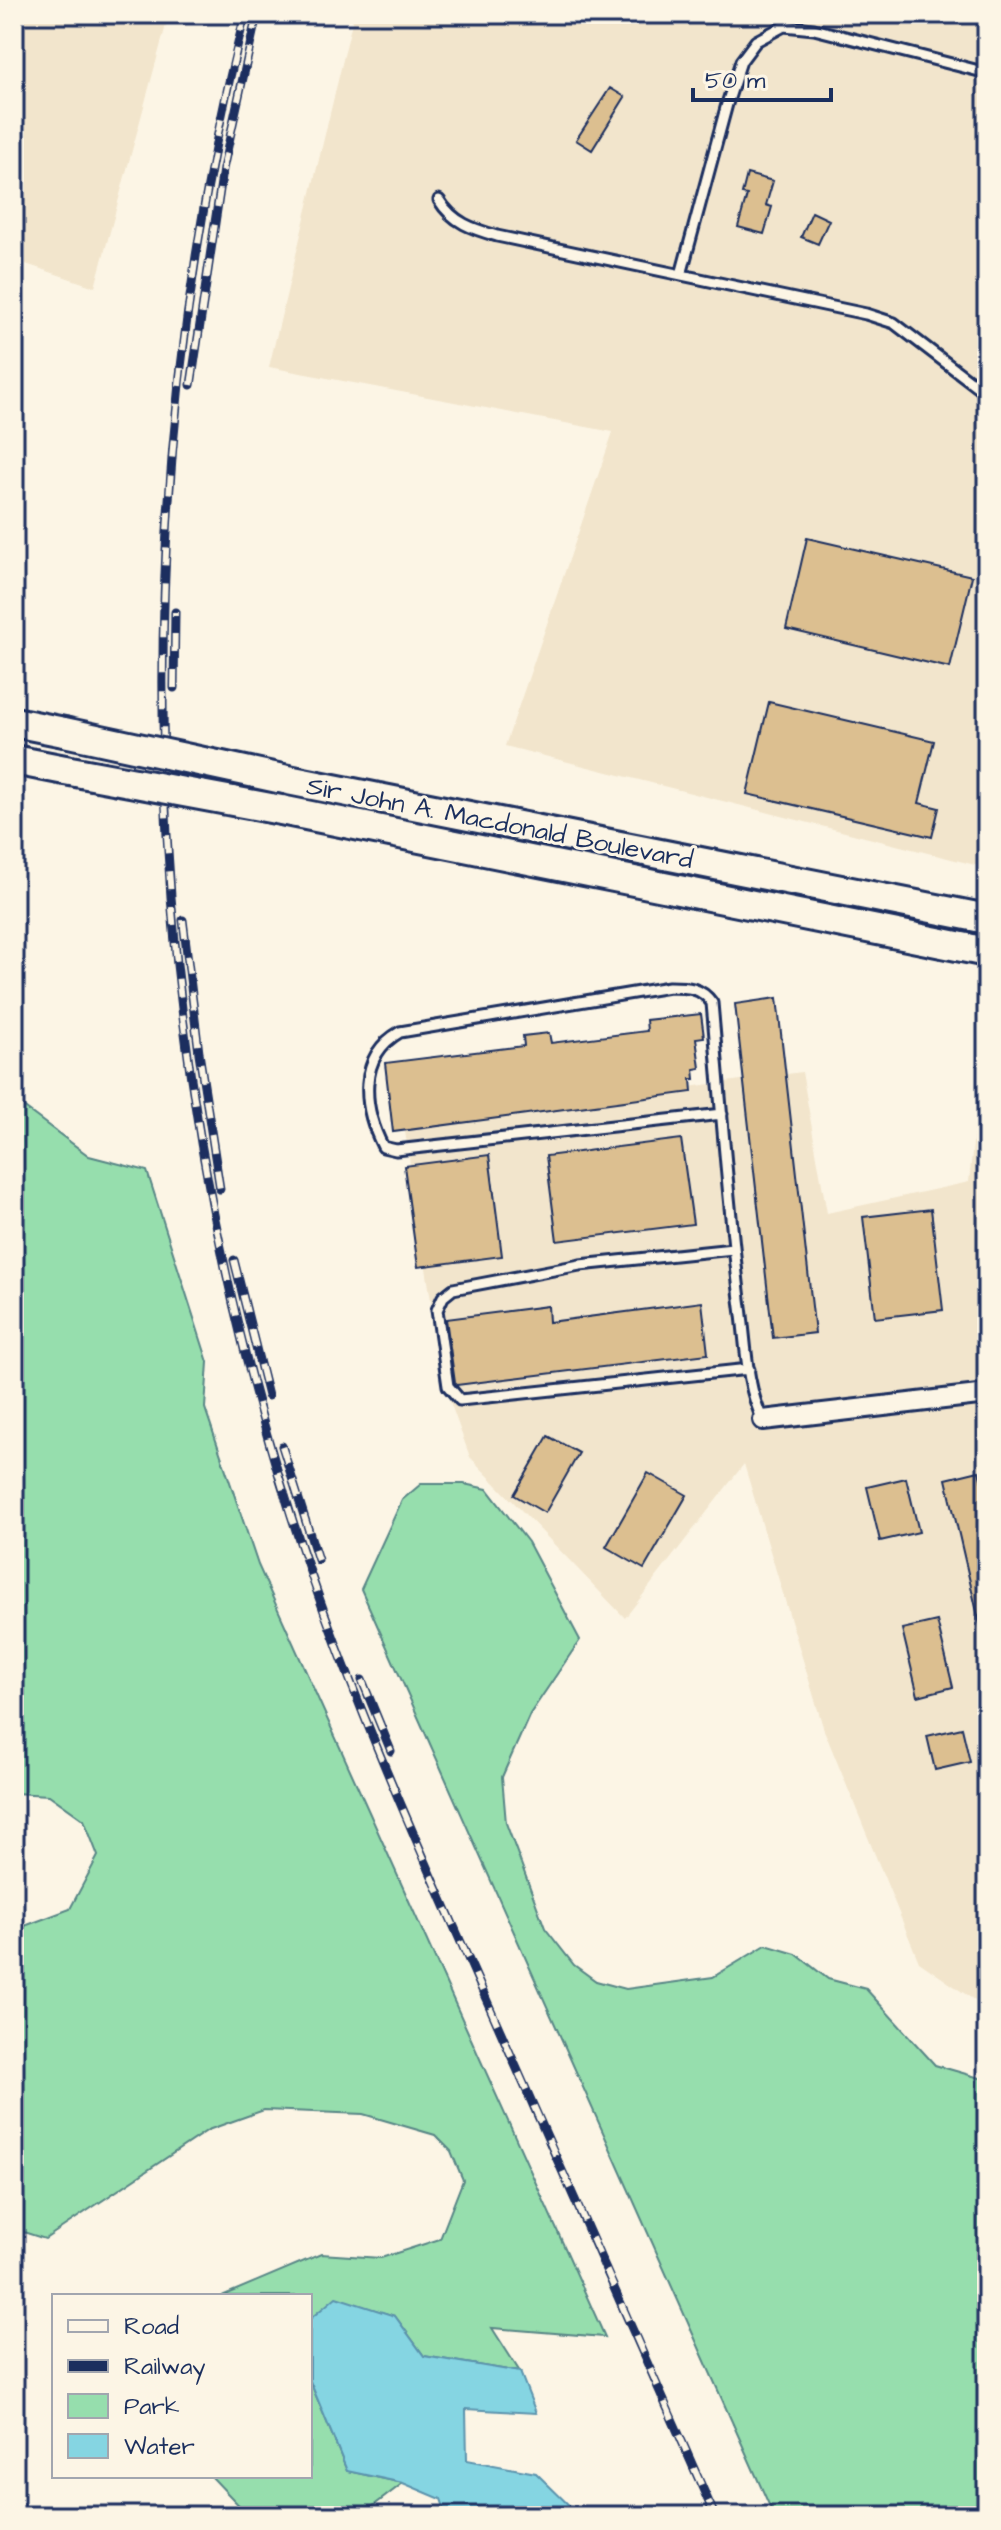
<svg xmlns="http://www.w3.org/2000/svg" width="1001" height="2530" font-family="'Architects Daughter',sans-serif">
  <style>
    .built { fill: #f2e5cc }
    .green { fill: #96dead; stroke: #588686; stroke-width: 2 }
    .water { fill: #85d5e2; stroke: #5b93ad; stroke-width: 2 }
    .building { fill: #dcbf90; stroke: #1b2f5e; stroke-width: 2 }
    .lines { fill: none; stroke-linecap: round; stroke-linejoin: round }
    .lane-casing { stroke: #1b2f5e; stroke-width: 15 }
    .street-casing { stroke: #1b2f5e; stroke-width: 24 }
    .primary-casing { stroke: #1b2f5e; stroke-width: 34 }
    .lane { stroke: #fcf5e5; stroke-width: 9 }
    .street { stroke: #fcf5e5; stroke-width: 18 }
    .primary { stroke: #fcf5e5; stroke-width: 28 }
    .rail-casing { stroke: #1b2f5e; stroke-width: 9 }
    .rail { stroke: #fcf5e5; stroke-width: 6; stroke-dasharray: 18; stroke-linecap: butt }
    .primary-bridge-casing { stroke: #1b2f5e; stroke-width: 34; stroke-linecap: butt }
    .primary-bridge { stroke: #fcf5e5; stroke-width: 28 }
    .labels { text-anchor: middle; stroke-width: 6; stroke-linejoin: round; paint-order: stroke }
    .street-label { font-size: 26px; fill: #1b2f5e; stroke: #fcf5e5 }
  </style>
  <rect width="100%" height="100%" fill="#fcf5e5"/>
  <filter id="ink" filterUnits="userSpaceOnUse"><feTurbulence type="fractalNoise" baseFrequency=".0125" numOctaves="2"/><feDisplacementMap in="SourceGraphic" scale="16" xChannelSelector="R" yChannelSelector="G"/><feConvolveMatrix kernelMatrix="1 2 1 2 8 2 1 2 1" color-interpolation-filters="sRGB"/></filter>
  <g filter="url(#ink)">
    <path class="built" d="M14,14H169L95,287L14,260Z
      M354,14H987V868L505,746L613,432L269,367Z
      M987,1010V2009L919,1962L824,1730L744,1464L625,1618L470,1457L444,1385L404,1125L802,1072L827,1213L969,1182Z"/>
    <path class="green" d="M14,1100L89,1156L147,1171L208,1362L205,1408L258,1565L605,2337L492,2328L520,2372L424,2356L395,2316L336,2298L310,2319V2296H222L321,2254L381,2258L440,2239L463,2180L451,2151L435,2135L363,2114L264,2110L208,2130L45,2239L14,2229V1930L70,1909L98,1856L84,1820L49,1795L14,1793Z
      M421,1484H464L487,1489L528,1542L580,1640L530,1714L502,1777L506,1823L545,1928L574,1965L596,1981L626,1989L713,1977L766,1945L796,1954L828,1979L866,1989L935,2065L987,2080V2516H774L361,1589L402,1500Z
      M310,2381L347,2471L403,2483L360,2516H249L211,2476H310Z"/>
    <path class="water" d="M336,2297L395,2316L424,2356L520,2372L536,2413L466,2409L467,2460L536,2473L580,2516H447L441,2499L403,2483L347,2471L310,2381V2319Z"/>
    <path class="building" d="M610,88L625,97L592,150L576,140Z
      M747,174L773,181L766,205L772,207L764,234L738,227L747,195L742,194Z
      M812,212L829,220L818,244L801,237Z
      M807,538L972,576L950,668L786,629Z
      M769,702L934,741L919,803L939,808L932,837L747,794Z
      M777,998L815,1333L773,1338L735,1004Z
      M701,1014L704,1037L696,1038L700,1068L694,1069L695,1079H691L692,1092L393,1132L385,1063L524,1046L523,1036L549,1033L551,1043L647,1031L646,1020Z
      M681,1139L693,1224L557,1241L546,1156Z
      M489,1155L502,1256L418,1267L404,1166Z
      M931,1209L943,1310L875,1318L863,1217Z
      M702,1302L708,1354L457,1385L455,1383L446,1319L548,1306L549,1322Z
      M548,1436L579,1453L545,1513L514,1495Z
      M979,1471L987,1503V1628L981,1629L946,1479Z
      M648,1473L687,1495L644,1569L606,1547Z
      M906,1478L919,1532L880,1541L867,1487Z
      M937,1621L953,1687L918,1696L902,1629Z
      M962,1728L970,1762L935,1770L927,1736Z"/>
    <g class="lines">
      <g class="lane-casing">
        <path id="lane" d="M439,200C453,223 473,229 497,236L866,314L894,323L987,394
          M681,275L727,104L741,61L756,41L784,26L814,29L987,73
          M722,1114L396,1150L383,1147C363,1108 357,1056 400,1032L669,987C687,987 701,987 712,1003C721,1104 728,1206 741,1307C746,1344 746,1386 763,1420
          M733,1249L580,1265L453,1289L443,1297L437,1310L448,1386L460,1400L749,1369"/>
      </g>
      <g class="street-casing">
        <path id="street" d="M763,1420L987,1394"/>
      </g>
      <g class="primary-casing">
        <path id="primary" d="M14,722L64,732
          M14,760L65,770
          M278,778L987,919
          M281,810L987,952"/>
      </g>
      <use href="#lane" class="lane"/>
      <use href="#street" class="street"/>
      <use href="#primary" class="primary"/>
      <g class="rail-casing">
        <path id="rail" d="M245,14C122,507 137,1030 291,1515C344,1681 416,1841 487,2001C563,2172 639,2344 715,2516
          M191,385L223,169L257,14
          M174,688L175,612
          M183,920L199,1053L220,1189
          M234,1260L268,1396
          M282,1446L318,1560
          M362,1680L391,1751"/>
      </g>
      <use href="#rail" class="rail"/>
      <g class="primary-bridge-casing">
        <path id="primary-bridge" d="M64,732L278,778
          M65,770L281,810"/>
      </g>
      <use href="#primary-bridge" class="primary-bridge"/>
    </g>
  </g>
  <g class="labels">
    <g class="street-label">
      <text transform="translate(500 822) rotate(11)" y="9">Sir John A. Macdonald Boulevard</text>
    </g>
  </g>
  <rect width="1001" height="2530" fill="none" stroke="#fcf5e5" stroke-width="48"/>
  <rect x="24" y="24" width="953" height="2482" fill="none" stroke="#1b2f5e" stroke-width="3" filter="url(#ink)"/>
  <rect x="52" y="2294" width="260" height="184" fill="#fcf5e5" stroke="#a2a6af" stroke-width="2"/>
  <rect x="68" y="2320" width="40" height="12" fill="#fcf5e5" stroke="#a2a6af" stroke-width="2"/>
  <text x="124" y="2334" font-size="24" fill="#1b2f5e">Road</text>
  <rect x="68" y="2360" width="40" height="12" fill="#1b2f5e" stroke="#a2a6af" stroke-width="2"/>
  <text x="124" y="2374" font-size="24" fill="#1b2f5e">Railway</text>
  <rect x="68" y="2394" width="40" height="24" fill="#96dead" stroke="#a2a6af" stroke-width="2"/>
  <text x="124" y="2414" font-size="24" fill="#1b2f5e">Park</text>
  <rect x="68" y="2434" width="40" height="24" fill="#85d5e2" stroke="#a2a6af" stroke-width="2"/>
  <text x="124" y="2454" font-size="24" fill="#1b2f5e">Water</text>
  <path d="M693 88v12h138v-12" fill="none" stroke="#1b2f5e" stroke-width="4"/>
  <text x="705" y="88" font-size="24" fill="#1b2f5e" stroke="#fcf5e5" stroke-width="6" paint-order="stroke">50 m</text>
</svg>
